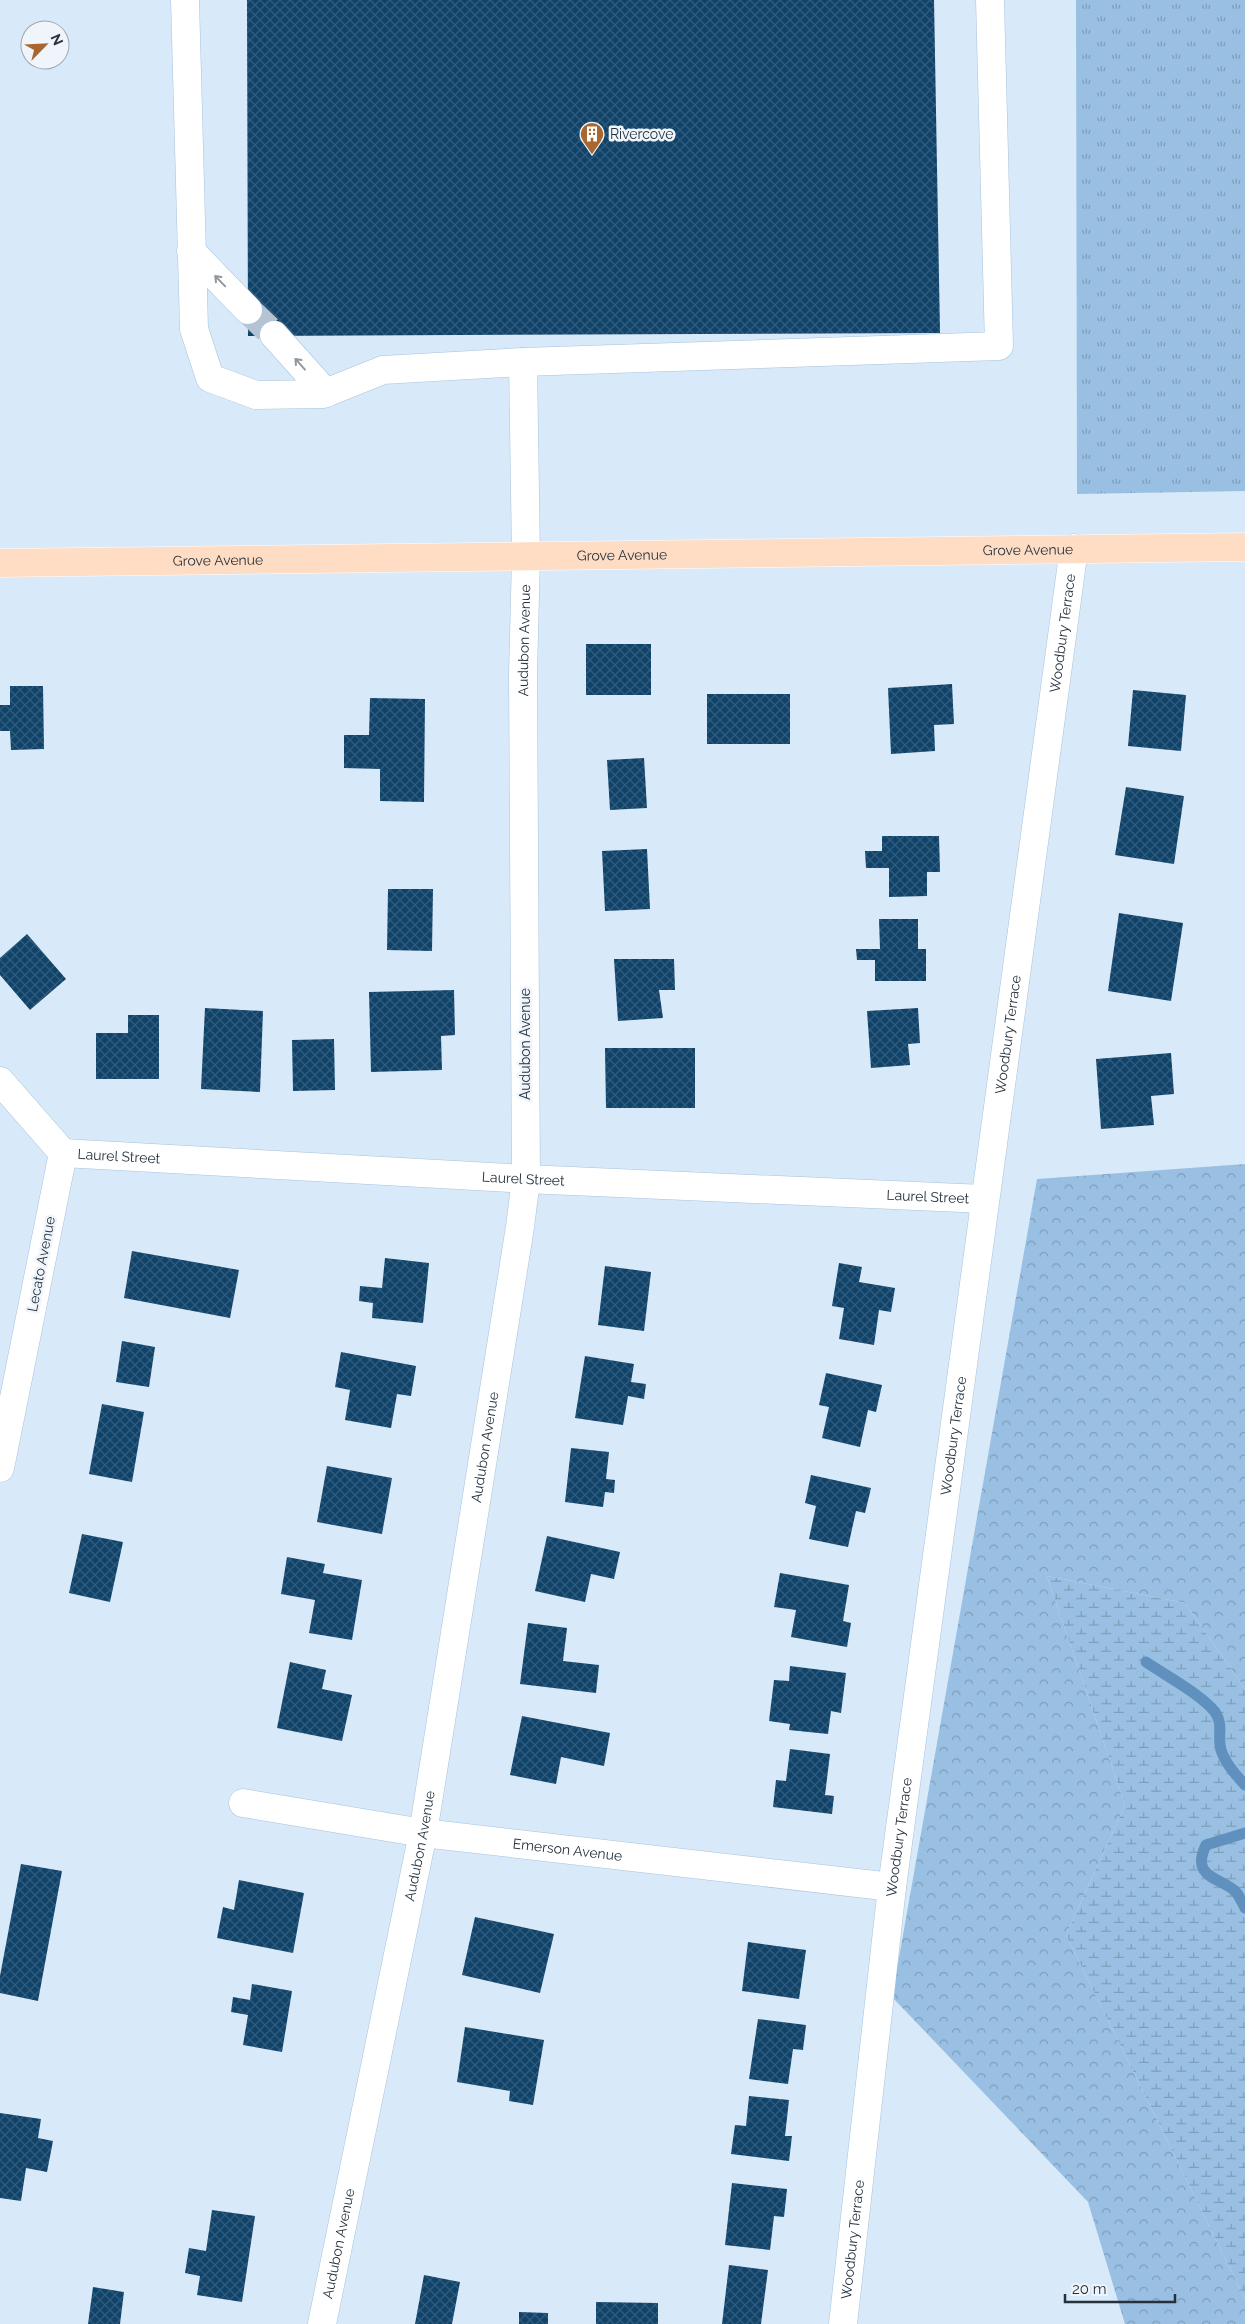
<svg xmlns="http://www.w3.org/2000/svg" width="1245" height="2324" font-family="Raleway,sans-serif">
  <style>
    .grass { fill: url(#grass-tufts) }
    .forest { fill: url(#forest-crowns) }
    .wetland { fill: url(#wetland-marsh) }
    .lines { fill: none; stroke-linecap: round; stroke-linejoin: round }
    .stream { stroke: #6090bd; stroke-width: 11 }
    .building { fill: url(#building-cross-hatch) }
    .minor-tunnel { stroke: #b4c4d3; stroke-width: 28; stroke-dasharray: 28 14; stroke-linecap: butt }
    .minor-casing { stroke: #a7c3dd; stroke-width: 29 }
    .major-casing { stroke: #fff; stroke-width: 29 }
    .minor { stroke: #fff; stroke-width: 28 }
    .major { stroke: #ffddc4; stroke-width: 28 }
    .oneway { stroke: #92989d }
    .labels { text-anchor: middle; stroke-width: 5; stroke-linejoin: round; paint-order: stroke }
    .poi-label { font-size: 14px; fill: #26313b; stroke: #eff5fa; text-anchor: start }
    .street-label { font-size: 14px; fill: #26313b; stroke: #eff5fa }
  </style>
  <defs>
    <pattern id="grass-tufts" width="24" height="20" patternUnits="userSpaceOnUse" patternTransform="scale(1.25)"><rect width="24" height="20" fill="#99c0e3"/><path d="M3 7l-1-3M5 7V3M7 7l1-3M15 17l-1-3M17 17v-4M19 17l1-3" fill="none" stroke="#7d9db9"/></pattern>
    <pattern id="forest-crowns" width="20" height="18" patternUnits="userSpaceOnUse" patternTransform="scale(1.25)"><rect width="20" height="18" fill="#99c0e3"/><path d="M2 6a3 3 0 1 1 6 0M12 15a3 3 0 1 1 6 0" fill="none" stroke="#7d9db9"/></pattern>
    <pattern id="wetland-marsh" width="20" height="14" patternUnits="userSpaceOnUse" patternTransform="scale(1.25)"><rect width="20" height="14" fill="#99c0e3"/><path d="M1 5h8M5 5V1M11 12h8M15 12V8" fill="none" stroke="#7d9db9"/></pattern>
    <pattern id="building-cross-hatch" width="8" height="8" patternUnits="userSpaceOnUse" patternTransform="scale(1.25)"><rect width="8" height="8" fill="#10436a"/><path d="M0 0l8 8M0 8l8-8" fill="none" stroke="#335c7c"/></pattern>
  </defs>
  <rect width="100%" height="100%" fill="#d8e9f9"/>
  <path class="grass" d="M1076,0H1245V491L1077,494Z"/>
  <path class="forest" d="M1245,1164V1689L1185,1603L1047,1576L1125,1805L1066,1935L1245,2299V2324H1125L1088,2202L892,1997L1037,1179Z"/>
  <path class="wetland" d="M1047,1576L1185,1603L1245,1689V2299L1066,1935L1125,1805Z"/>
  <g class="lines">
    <path class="stream" d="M1146,1662C1165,1675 1202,1695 1215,1712C1224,1725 1217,1736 1221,1750C1225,1763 1236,1775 1245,1785
      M1245,1833L1206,1845C1190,1878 1220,1877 1235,1891C1239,1895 1242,1902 1245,1908"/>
  </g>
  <path class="building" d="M247,0H934L940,333L248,336Z
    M586,644H651V695H586Z
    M952,684L954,724L934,725L935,751L891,754L888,688Z
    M10,686H43L44,749L11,750L10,731H0V705H10Z
    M1133,690L1186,695L1181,751L1128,746Z
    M707,694H790V744H707Z
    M370,698L425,699L424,802L380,801V769L344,768V735H369Z
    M644,758L647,808L610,810L607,760Z
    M1126,787L1184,796L1174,864L1115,855Z
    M882,836H939L940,872H927V896L889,897V868H866L865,851H882Z
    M647,849L650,909L605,911L602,851Z
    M388,889H433L432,951L387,950Z
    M1119,913L1183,923L1171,1001L1108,991Z
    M879,919H918V949H926V981H875V960H857L856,949H880Z
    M27,934L66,979L30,1010L0,975V958Z
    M614,959H674L675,990H659L663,1018L618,1021Z
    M454,990L455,1035L441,1036L442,1070L371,1072L369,992Z
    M205,1008L263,1011L260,1092L201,1089Z
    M918,1008L920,1043L908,1044L910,1065L871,1068L867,1011Z
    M128,1015H159V1079H96V1033H128Z
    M334,1039L335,1090L293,1091L292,1040Z
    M605,1048H695V1108H606Z
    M1171,1053L1174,1094L1151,1096L1154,1125L1101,1129L1096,1059Z
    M132,1251L239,1270L230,1318L124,1298Z
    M385,1258L429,1263L423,1323L372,1318L373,1303L359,1301L360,1286L382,1288Z
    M839,1263L862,1267L859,1282L895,1288L891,1312L879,1310L874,1345L839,1339L844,1308L832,1306Z
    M605,1266L651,1272L644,1331L598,1325Z
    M122,1341L155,1347L149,1387L116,1382Z
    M341,1352L416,1366L411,1396L397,1394L391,1428L345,1420L350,1390L335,1387Z
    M585,1356L634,1364L631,1382L646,1384L644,1399L628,1396L623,1425L575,1418Z
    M826,1373L882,1385L876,1412L868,1410L860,1447L822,1438L829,1407L819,1405Z
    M102,1404L144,1412L132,1482L89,1474Z
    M571,1448L609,1452L606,1479L615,1480L614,1493L605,1492L603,1507L565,1502Z
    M327,1466L392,1478L382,1534L317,1522Z
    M811,1475L871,1488L865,1513L856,1511L848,1547L809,1539L816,1506L805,1503Z
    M82,1534L123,1542L110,1602L69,1593Z
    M547,1536L620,1552L614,1579L591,1574L585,1602L535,1591Z
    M287,1557L325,1564L323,1573L362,1580L352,1640L309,1633L315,1600L281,1594Z
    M780,1573L849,1585L843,1621L851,1623L847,1647L791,1637L796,1610L774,1607Z
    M528,1623L567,1628L563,1661L599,1665L596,1693L520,1684Z
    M290,1662L326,1670L322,1689L352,1695L342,1741L277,1728Z
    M790,1666L846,1673L841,1713L831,1711L828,1734L789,1730L790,1724L769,1721L774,1680L789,1681Z
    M522,1716L610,1733L604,1766L561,1757L556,1784L510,1775Z
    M790,1749L830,1754L825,1795L834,1796L832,1814L773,1807L776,1780L786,1781Z
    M21,1864L62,1871L38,2001L0,1993V1976Z
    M239,1880L304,1893L293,1953L217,1938L223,1907L234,1910Z
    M475,1917L554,1934L540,1993L462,1975Z
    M748,1942L806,1950L799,1999L742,1991Z
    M252,1984L292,1991L282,2052L243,2045L248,2015L231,2012L233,1997L250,2000Z
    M758,2019L806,2025L803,2050L793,2049L788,2084L749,2079Z
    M465,2027L544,2040L533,2105L509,2101L510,2091L457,2082Z
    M749,2096L789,2100L785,2136H792L789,2161L731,2154L735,2125L746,2126Z
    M0,2113L41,2119L38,2138L53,2141L47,2172L26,2168L21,2201L0,2198Z
    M732,2183L787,2189L784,2217L774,2216L770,2250L725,2245Z
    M212,2210L255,2216L242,2302L197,2295L200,2276L185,2273L189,2248L206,2251Z
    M729,2265L768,2270L761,2324H722Z
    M424,2275L460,2282L452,2324H415Z
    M93,2287L124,2292L120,2324H88Z
    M596,2302L658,2303V2324H596Z
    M519,2312L548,2313V2324H519Z"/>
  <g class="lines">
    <path class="minor-tunnel" d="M248,310L274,335"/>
    <g class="minor-casing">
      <g id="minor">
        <path d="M185,0L194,329L210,378L256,395L323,394L383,370L523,362L999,346L990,0"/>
        <path d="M191,251L248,310"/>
        <path d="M274,335L326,393"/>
        <path d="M0,1081L63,1153L0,1468"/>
        <path id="s1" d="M63,1153L526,1179L984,1199"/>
        <path id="s2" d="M243,1803L423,1833L892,1887"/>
        <path id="s3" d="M322,2324L423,1833L520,1227L526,1179L523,674L526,557L523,362"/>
        <path id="s4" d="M843,2324L892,1887L1074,548"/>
      </g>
    </g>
    <g class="major-casing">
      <g id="major">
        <path id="s5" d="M0,563L1245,547"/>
      </g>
    </g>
    <use href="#minor" class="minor"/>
    <use href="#major" class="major"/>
  </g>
  <defs><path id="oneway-shaft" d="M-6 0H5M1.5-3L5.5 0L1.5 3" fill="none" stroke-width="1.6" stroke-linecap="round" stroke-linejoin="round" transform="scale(1.25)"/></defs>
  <g class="oneway">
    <use href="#oneway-shaft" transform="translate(220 281) rotate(-134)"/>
    <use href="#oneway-shaft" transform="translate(300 364) rotate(-132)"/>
  </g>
  <defs>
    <g id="building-pin" transform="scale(1.25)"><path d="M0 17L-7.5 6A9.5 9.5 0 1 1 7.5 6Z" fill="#a7672f" stroke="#eff5fa"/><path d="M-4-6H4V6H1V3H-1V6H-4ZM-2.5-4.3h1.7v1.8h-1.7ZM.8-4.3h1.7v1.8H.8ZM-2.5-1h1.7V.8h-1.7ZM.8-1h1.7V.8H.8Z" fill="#fff"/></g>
  </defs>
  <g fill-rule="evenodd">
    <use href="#building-pin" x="592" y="134"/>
  </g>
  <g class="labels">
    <g class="poi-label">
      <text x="610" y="139">Rivercove</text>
    </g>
    <g class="street-label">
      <text dy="5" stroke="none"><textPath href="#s5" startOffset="1028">Grove Avenue</textPath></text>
      <text dy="5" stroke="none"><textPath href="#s5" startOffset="622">Grove Avenue</textPath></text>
      <text dy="5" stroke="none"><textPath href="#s5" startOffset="218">Grove Avenue</textPath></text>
      <text dy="5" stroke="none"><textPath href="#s4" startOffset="1705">Woodbury Terrace</textPath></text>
      <text dy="5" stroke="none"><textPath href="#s3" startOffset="1702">Audubon Avenue</textPath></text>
      <text dy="5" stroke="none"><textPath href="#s4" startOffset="1300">Woodbury Terrace</textPath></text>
      <text transform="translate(525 1044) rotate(-90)" y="5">Audubon Avenue</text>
      <text dy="5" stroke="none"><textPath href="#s1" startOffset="56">Laurel Street</textPath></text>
      <text dy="5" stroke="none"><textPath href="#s1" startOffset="461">Laurel Street</textPath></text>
      <text dy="5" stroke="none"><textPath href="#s1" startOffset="866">Laurel Street</textPath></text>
      <text transform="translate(41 1264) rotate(-79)" y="5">Lecato Avenue</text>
      <text dy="5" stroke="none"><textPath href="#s4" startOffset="895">Woodbury Terrace</textPath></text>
      <text dy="5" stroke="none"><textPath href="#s3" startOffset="892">Audubon Avenue</textPath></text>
      <text dy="5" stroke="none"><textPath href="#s4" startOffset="490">Woodbury Terrace</textPath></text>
      <text dy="5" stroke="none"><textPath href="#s3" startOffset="488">Audubon Avenue</textPath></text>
      <text dy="5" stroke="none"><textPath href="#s2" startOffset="328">Emerson Avenue</textPath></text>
      <text dy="5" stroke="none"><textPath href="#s4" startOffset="85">Woodbury Terrace</textPath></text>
      <text dy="5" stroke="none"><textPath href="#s3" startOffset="82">Audubon Avenue</textPath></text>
    </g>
  </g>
  <g transform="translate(45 45) rotate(66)"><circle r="24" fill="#eff5fa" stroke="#9fa7ae"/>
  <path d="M0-4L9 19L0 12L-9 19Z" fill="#a7672f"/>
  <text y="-8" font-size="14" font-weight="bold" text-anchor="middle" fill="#26313b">N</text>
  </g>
  <path d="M1065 2294v8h110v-8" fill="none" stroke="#26313b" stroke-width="2.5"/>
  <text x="1072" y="2294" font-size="15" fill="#26313b" stroke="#eff5fa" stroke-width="4" paint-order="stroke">20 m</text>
</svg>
